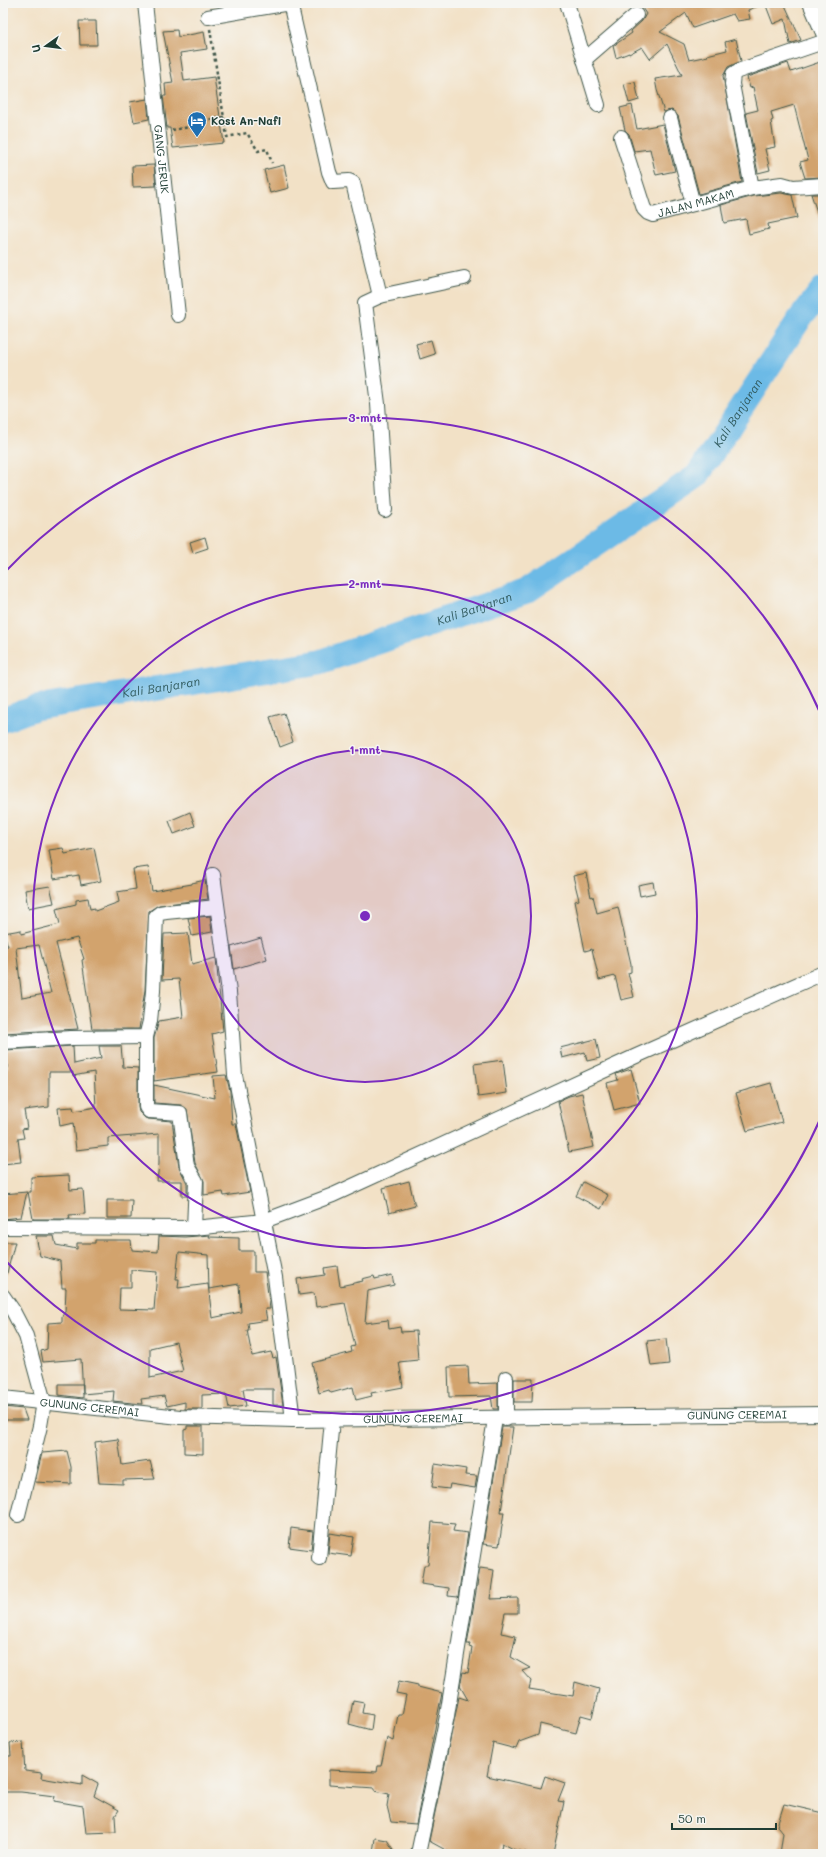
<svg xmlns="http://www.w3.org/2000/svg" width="826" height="1857" font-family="Mali,sans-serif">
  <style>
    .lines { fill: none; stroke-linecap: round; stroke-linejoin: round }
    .river { stroke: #6cbae6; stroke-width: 25 }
    .building { fill: #d2a36d; fill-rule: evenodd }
    .street-casing { stroke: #3f564a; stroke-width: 16 }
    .path { stroke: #3f564a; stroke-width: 2.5; stroke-dasharray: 3 3; stroke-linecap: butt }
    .street { stroke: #fff; stroke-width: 14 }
    .ring { fill: none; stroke: #7b2cbf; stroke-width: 2 }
    .labels { text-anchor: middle; stroke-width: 3; stroke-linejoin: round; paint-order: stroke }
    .poi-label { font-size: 11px; font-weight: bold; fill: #1f3d34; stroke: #f6f6f2; text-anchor: start }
    .street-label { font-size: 11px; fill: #1f3d34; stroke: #f6f6f2 }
    .water-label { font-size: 12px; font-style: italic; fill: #325c60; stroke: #f6f6f2 }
    .centre { fill: #7b2cbf; stroke: #f6f6f2; stroke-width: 2 }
    .ring-label { font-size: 12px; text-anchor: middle; font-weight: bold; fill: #7b2cbf; stroke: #f6f6f2; stroke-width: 3; stroke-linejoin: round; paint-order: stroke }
  </style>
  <rect width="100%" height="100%" fill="#f6f6f2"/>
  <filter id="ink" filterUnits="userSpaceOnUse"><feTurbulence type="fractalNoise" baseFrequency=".025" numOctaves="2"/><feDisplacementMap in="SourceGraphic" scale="8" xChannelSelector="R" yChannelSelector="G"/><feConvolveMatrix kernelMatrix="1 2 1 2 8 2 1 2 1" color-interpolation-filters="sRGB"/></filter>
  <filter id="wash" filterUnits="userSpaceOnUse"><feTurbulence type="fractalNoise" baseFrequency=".012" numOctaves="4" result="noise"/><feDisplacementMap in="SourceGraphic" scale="16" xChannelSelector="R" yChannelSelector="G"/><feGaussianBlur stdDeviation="0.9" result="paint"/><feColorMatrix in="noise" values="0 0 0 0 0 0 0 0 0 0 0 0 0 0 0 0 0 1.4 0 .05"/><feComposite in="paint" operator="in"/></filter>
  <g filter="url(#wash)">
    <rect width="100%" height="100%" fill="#f2e1c6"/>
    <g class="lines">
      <path class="river" id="s1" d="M3,720L35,708L320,662L527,591L697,476L799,320L823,289"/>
    </g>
    <g id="blocks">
      <path class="building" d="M639,3H761V5L748,10L750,19L737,21L733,14L693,28L686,13L660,32L684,44L689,60L708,56L707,55L727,50L725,42L736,39L741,61L728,67L723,76L742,182L699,194L678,116L672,110L664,112L657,90L655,79L682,75L667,44L650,59L642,47L629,54V53L616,58L613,46L632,33L631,31L642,21L646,14Z
        M765,3H784L801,40L790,44L785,19L773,24Z
        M79,21H96L97,45H80Z
        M177,30L178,37L204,32L207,49L180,53L184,81L214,77L224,143L173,148L170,128H167L163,96H166L165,84L173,83L163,31Z
        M823,61V111L819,112L823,126V177L805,178L800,162L808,160L794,105L771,112L773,120L771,121L775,147L765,149L770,170L758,173L746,113L758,110L753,87L750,88L747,77L788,63L791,72Z
        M635,82L639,100L629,103L624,84Z
        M147,99L149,119L134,122L130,102Z
        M632,105L637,129L663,124L675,171L656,175L650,149L634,151L629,134L625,130L620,108Z
        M154,165L156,186L133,187L132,166Z
        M284,165L289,188L270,193L264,170Z
        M781,193L792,195L797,218L768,224L769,229L749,234L746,219L724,223L721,205L754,196Z
        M811,194H823V224H821Z
        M431,340L435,354L420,359L416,344Z
        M205,537L208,548L193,553L190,542Z
        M284,713L293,742L280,747L270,717Z
        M190,812L195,826L174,834L169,821Z
        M63,848L65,854L94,848L101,881L81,885L79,875L54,879L49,850Z
        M148,867L152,891L192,884V883L205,880L208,899L159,905L149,911L145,990L139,1029H92L82,960L84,959L77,938L56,943L78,1029L3,1033V947L8,946L4,933L21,930V934L60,924L56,909L76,904V900L88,898L90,909L95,908V911L119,902L117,892L136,889L133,869ZM39,945L51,993L22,998L16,948Z
        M586,873L591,897L593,896L597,913L618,907L631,964V972L628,973L634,997L621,1000L615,976L599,980L592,949L585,951L575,901L579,900L573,876Z
        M653,882L655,893L640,896L638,885Z
        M50,886L54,903L28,908L25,890Z
        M210,916L212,932L192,936L188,918Z
        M188,933L192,964L216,958L223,1031L212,1034L218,1072L154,1081V1038L159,1021L183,1017L179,979L162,980L164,934Z
        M261,938L267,959L234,969L231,947Z
        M596,1039L600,1058L587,1061L585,1052L562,1058L560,1048Z
        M73,1046L74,1064L101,1058L99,1046H121L123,1067L138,1068V1107L139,1112L145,1118L148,1119L172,1121L179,1167L187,1183V1196H182V1181H157L159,1164V1134L108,1138V1146L76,1150L73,1123L60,1126L58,1108L73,1107L74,1111L96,1107L94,1072L73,1076V1072H49V1107L24,1110L27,1128L22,1129L24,1138L18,1139L21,1162L3,1164V1068L8,1067L5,1050Z
        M503,1060L507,1093L478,1097L474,1064Z
        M631,1069L640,1103L614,1110L607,1083L618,1080L616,1074Z
        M226,1075L230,1091L232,1124H236L250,1192L224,1196L223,1192L204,1195V1181L195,1163L187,1109L181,1105L154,1103V1085L215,1098L213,1076Z
        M771,1083L782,1122L747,1131L736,1093Z
        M582,1093L594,1147L569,1152L558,1101L569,1096Z
        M69,1175L70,1190L83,1189L85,1214L69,1215L70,1219H33L28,1192H31V1177Z
        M409,1181L415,1206L389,1213L383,1188Z
        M583,1182L608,1195L601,1209L576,1196Z
        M27,1192L21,1217L3,1219V1194Z
        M107,1200H132L131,1218H107Z
        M210,1235L209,1237L239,1238V1251H254V1272H265L270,1309H265L267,1320L248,1323L249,1330H247L252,1356L271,1352L273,1358L276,1357L283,1405H273V1389H243L246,1406L229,1408L226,1394L202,1395V1409H185V1402L167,1406L164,1396L141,1399L142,1404L113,1401L114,1391L83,1394L81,1359L43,1362L41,1351L47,1349L48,1323L62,1322V1316L65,1312L66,1288H62L60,1261L40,1256L36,1236H54L56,1245L77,1249V1243H95V1240H131L132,1250L158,1252L159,1236L185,1237ZM179,1252L208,1255L209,1289L239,1284L241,1312L212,1318L208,1284L178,1288L179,1279H176ZM131,1270L157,1272L154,1310L119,1309L120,1288H131ZM176,1342L183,1371L150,1378V1348Z
        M3,1242H15L7,1273H3Z
        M337,1266L340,1286L363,1281L362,1279L374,1276L375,1279L392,1275L394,1285L368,1291L365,1323L388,1320L389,1329L400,1327L401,1332L416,1331L418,1360L399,1362L403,1387L371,1393L372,1396L356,1400L353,1387L331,1393L329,1390L319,1393L312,1363L352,1352L351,1347L355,1346L345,1303L316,1307L314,1293L299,1295L297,1279L325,1275L324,1268Z
        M666,1339L669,1364L651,1366L647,1341Z
        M468,1366L469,1384L498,1383V1409H493L491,1396L449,1397L448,1367Z
        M514,1379H533L532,1402H514Z
        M59,1384H83V1398L59,1395Z
        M3,1407L23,1409L27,1420H3Z
        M187,1426H203V1454L184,1453V1430L187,1429Z
        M502,1427H513L501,1512H504L499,1546L483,1544Z
        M118,1439L122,1465L150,1461L155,1479L123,1480V1484L99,1483L95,1442Z
        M67,1451L71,1467V1484L35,1482L42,1453Z
        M435,1464L466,1469L465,1475L477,1476L475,1488L450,1484L449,1489L432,1487Z
        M432,1522L455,1524L453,1531L468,1533L458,1597L448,1596L449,1588L421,1584L424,1565H428Z
        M291,1528L313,1531L311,1550L289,1547Z
        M330,1533L354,1537L351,1556L328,1553Z
        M480,1568L494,1570L490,1599L518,1598V1613H505L501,1633L516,1636L511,1657L530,1668L522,1671L531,1681L529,1689L573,1696L575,1682L599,1689L592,1718L581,1715L576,1733L540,1724L538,1735L519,1742L516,1749L493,1743L487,1776L541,1788L545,1776L565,1783L558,1801L564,1802L553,1854H534L515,1850L502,1843L500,1854H453L429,1841L459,1697L468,1700L460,1686L463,1672L468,1673L472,1648L469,1647L470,1644H467Z
        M399,1681L418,1685V1687L442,1693L416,1824L391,1822L387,1806L389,1794L375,1791V1788L329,1785V1770L377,1772L378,1766H381L387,1738L393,1741L398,1715H402L406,1695L396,1693Z
        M353,1700L364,1702L362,1713L373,1715L371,1730L349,1724Z
        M23,1742L25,1771L42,1773L41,1778L82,1785V1775L98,1784L94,1796L119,1810L115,1816L116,1832L86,1833L83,1806L54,1801L55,1796L21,1792H3L5,1756H11L10,1743Z
        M784,1804L823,1813V1854H780L783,1833L777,1826Z
        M375,1838L387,1840L396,1854L373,1853Z"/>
    </g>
  </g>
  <g filter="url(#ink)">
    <use href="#blocks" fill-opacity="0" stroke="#3f564a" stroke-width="1"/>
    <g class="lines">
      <g class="street-casing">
        <g id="street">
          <path id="s2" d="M145,3L178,315"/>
          <path d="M290,3L329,172L333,182L349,181L353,183L380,296"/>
          <path d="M567,3L598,105"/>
          <path d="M810,3L823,33"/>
          <path d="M208,17L290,3"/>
          <path d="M584,60L636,15"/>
          <path d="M670,118L693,204"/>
          <path id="s3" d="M621,137L644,209L648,213L653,215L752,188L782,184L793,187L823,185"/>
          <path d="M752,188L732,84L733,74L738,71L823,42"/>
          <path d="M385,510L378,404L365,303L380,296L464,278"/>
          <path d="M213,875L229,992L235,1075L275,1277L293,1420"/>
          <path d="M146,1037V1107L149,1111L180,1113L187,1166L196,1181L194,1228"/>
          <path d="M3,1042L71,1038L146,1037L150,1021L153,991L156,916L160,913L166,912L217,907"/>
          <path d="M3,1227L194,1228L264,1221L333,1195L634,1057L823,973"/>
          <path d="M3,1296L12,1309L26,1336L44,1402L40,1426L18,1515"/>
          <path id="s4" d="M3,1398L180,1417L293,1420L823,1414"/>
          <path d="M506,1419V1378"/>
          <path d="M319,1558L332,1420"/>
          <path d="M418,1854L447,1716L495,1419"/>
        </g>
      </g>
      <path class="path" d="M210,29L227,137L247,133L258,151L267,149L272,163
        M172,130L196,126V122L224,117"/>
      <use href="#street" class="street"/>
    </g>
  </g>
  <circle cx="365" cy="916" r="166" fill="#7b2cbf" fill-opacity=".12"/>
  <g class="ring">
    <circle cx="365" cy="916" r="166"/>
    <circle cx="365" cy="916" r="332"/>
    <path d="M822 1115A498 498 0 0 1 4 1259M4 573A498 498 0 0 1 822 717"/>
  </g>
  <defs>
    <g id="hotel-pin" transform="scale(1)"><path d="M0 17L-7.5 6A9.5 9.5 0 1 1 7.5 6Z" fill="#1f6fb2" stroke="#f6f6f2"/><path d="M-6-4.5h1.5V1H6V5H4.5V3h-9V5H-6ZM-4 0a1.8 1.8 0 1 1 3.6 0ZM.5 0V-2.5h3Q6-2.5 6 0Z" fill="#fff"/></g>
  </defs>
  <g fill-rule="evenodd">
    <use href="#hotel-pin" x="197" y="121"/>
  </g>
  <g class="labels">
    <g class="poi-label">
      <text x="211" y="125">Kost An-Nafi</text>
    </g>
    <g class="street-label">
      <text dy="4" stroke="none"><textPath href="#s2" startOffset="157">GANG JERUK</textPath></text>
      <text dy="4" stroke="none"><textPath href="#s3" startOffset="131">JALAN MAKAM</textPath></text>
      <text dy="4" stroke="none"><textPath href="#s4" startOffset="87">GUNUNG CEREMAI</textPath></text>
      <text dy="4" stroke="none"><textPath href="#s4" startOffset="735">GUNUNG CEREMAI</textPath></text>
      <text dy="4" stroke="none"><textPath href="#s4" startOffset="411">GUNUNG CEREMAI</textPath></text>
    </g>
    <g class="water-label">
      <text dy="4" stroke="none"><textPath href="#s1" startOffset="822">Kali Banjaran</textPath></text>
      <text dy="4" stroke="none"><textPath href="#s1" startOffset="486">Kali Banjaran</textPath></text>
      <text dy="4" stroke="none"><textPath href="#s1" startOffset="162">Kali Banjaran</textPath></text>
    </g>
  </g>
  <circle cx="365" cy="916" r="6" class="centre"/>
  <g class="ring-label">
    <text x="365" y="422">3 mnt</text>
    <text x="365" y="588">2 mnt</text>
    <text x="365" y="754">1 mnt</text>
  </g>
  <rect width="826" height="1857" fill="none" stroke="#f6f6f2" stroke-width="16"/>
  <g transform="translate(46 46) rotate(256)" stroke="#f6f6f2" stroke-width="3" paint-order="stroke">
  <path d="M0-3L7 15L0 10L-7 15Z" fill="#1f3d34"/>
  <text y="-6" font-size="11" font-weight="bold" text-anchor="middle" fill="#1f3d34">U</text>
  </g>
  <path d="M672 1823v6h104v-6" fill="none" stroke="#1f3d34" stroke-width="2"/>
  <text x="678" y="1823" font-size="12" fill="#1f3d34" stroke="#f6f6f2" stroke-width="3" paint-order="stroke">50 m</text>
</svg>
